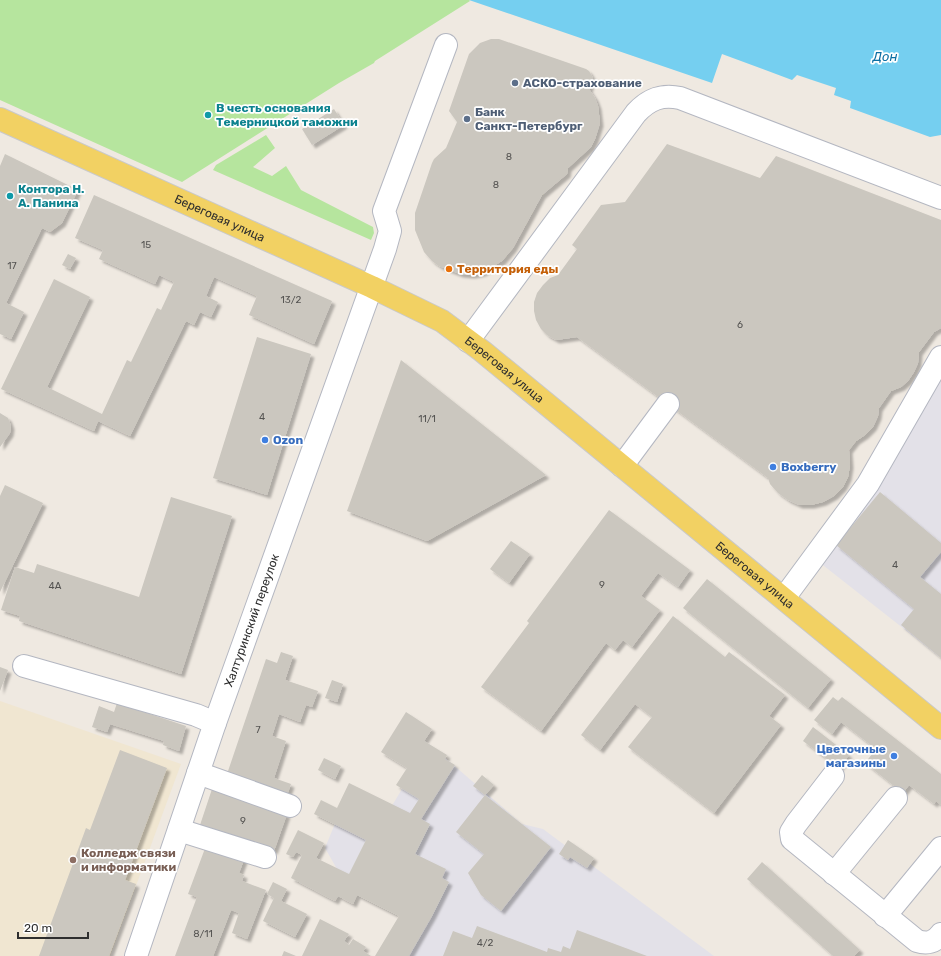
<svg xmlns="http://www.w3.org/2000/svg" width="941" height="956" font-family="Rubik,sans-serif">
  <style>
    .industrial { fill: #e3e1e8 }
    .education { fill: #f0e6d1 }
    .green { fill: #b6e59e }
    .water { fill: #75cff0 }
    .building { fill: #cbc7bf; filter: url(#shadow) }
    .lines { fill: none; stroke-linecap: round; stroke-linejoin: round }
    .minor-casing { stroke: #b4b7c1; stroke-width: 24 }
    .major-casing { stroke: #c9c9c9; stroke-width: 24 }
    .minor { stroke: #fff; stroke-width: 22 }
    .major { stroke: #f2d163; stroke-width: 22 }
    .service-dot { fill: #5c6f8a; stroke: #fff; stroke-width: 1.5 }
    .culture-dot { fill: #0f9aa8; stroke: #fff; stroke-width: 1.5 }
    .food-dot { fill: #e8710a; stroke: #fff; stroke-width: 1.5 }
    .shop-dot { fill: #3f7fe0; stroke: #fff; stroke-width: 1.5 }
    .education-dot { fill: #8d6e63; stroke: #fff; stroke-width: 1.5 }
    .labels { text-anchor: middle; stroke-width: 3.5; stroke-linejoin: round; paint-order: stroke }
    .number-label { font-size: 10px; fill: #555452 }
    .service-label { font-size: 12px; font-weight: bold; fill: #4e5e75; stroke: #fff; text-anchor: start }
    .culture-label { font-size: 12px; font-weight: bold; fill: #0d838f; stroke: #fff; text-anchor: start }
    .street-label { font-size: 12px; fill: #2e2e2e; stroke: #fff }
    .food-label { font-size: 12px; font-weight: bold; fill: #c56008; stroke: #fff; text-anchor: start }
    .shop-label { font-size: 12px; font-weight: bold; fill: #366cbe; stroke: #fff; text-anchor: start }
    .education-label { font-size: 12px; font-weight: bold; fill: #785e54; stroke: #fff; text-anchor: start }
    .water-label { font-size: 13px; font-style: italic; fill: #0d6fa3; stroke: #fff }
  </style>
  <defs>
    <filter id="shadow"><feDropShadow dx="3.5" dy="3.5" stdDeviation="1" flood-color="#0004"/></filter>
  </defs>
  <rect width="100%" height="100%" fill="#efe9e1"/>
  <path class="industrial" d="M941,378V658L819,562Z
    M429,744L522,824L543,829L714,956H405L428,910L337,869L325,848L348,792L390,809Z"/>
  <path class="education" d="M0,701L181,764L110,956H0Z"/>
  <path class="green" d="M0,0H469L470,1L375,61L374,63L339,83L182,182L0,100Z
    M266,135L275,148L253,167L272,176L286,166L301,190L373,227L374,233L371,240L213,170L216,165Z"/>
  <path class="water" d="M469,0H941V135L930,137L850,108L851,101L834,95L836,88L797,75L792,80L722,54L712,83Z"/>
  <path class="building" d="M491,39H499L586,69L589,71L593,78L589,89L595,98L598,106L600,123L595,139L591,147L568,168L567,174L542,195L513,248L502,261L482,273L471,275L460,274L439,266L432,261L424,252L415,230V213L432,163L434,159L446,148L457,122L449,111L469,54L480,43Z
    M334,109L344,125L312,145L302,129Z
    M667,144L760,178L776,156L941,220V328L934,332L919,352L918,363L914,372L908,381L901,387L891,391L879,408L878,416L873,427L865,435L856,441L849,450L850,465L848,477L843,487L834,496L823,502L811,505H799L788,500L778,493L770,484L768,478L577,337L556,340L547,335L541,329L536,320L534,311V302L537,293L543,285L550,278L558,275L577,249L572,245L601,205L625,202Z
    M5,154L78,190L62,223L50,232L42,228L6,303L24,312L11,339L0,334V166Z
    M94,195L332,301L314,344L249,315L257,296L214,277L206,296L218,302L211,317L200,312L194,325L186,321L130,436L98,421L94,431L1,389L54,279L90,297L47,387L102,414L127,360L131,362L157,308L161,310L174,282L159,275L155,284L99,259L103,250L75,238Z
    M68,254L76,258L70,269L62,265Z
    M257,337L311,354L267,495L213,478Z
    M401,360L546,475L427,541L347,511Z
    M0,413L8,418L11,426L10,433L0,447Z
    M5,485L43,503L0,592V496Z
    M880,492L941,543V552L920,577L941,594V658L901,625L914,609L836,545Z
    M171,497L232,516L181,674L19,621L20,616L1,610L15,567L34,573L37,564L139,597Z
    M609,510L690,570L678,587L658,573L641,596L660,610L632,647L623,640L615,650L606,643L541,731L481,687L529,623L527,621Z
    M511,541L530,554L509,583L490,569Z
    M707,579L831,679L808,708L683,608Z
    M673,616L725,657L729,652L785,695L769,716L781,725L714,813L628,747L652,717L635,704L600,750L581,735Z
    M281,652L293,656L285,680L318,691L312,707L306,705L300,722L279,714L272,736L286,741L274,778L291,784L286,798L226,777L266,659L277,663Z
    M0,667L8,670L0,691Z
    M332,680L343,684L337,702L325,698Z
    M833,697L838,701L842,697L941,774V805L936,801L934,804L909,785L903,793L865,763L876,749L841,722L832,734L814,720Z
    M117,703L186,726L179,751L163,745L164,741L110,724L107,732L92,727L99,706L114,712Z
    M406,712L432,729L424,741L447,755L445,759L455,765L421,819L430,824L415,854L446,869L442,878L449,882L432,916L409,956H375L399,916L357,895L353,904L338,896L335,901L291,878L302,855L296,852L293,857L286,854L298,830L324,843L316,858L349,874L366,840L314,814L321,800L337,808L349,783L410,813L419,799L396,785L407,768L381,752Z
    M813,727L849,755L839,768L803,741Z
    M120,750L167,768L125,880L136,884L109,956H39L86,828L90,830Z
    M324,758L341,766L335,779L318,770Z
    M482,775L494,785L485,795L473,786Z
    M212,789L287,814L274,851L200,825Z
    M485,795L551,847L501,911L481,895L468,873L484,854L456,832Z
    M568,840L594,858L587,868L570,857L568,860L559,854Z
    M207,843L245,857L239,873L244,875L242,881L266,890L247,939L232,933L239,913L231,910L213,956H175L197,897L188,894Z
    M762,862L860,950L854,956H833L747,879Z
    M273,882L287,889L281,901L307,914L295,937L263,921L274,898L267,894Z
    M320,919L349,934L344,941L349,945L353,939L366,947L363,951L371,956H302Z
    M477,926L547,952L548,948L561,952L563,946L570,949L577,930L647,956H443L453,931L472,938Z
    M284,951L296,956H282Z"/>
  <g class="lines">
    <g class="minor-casing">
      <g id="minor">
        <path d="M468,341L636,113C649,99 662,94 680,98L941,198"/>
        <path d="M622,466L668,404"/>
        <path d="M784,598L868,484L941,357"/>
        <path d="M24,666L196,715L215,723"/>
        <path d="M198,773L290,806"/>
        <path d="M833,776L796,824L791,832L792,839L917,941C927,944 934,943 941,934"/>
        <path d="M179,830L265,857"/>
        <path d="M834,874L896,798"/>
        <path d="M885,916L941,848"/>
        <path id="s1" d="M136,956L215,723L385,249L390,231L384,211L446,45"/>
      </g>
    </g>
    <g class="major-casing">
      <g id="major">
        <path id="s2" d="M0,119L372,287L442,321L482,351L941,728"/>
      </g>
    </g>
    <use href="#minor" class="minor"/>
    <use href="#major" class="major"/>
  </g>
  <g class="service-dot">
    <circle cx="515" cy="83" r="4"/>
    <circle cx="467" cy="119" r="4"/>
  </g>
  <g class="culture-dot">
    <circle cx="208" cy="115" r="4"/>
    <circle cx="10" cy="196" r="4"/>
  </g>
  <circle class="food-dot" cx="449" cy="269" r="4"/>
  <g class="shop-dot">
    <circle cx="265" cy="440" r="4"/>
    <circle cx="773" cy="467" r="4"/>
    <circle cx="894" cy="756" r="4"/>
  </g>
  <circle class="education-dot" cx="73" cy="860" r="4"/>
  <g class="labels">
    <g class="number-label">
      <text x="509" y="160">8</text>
      <text x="496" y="188">8</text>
      <text x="146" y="248">15</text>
      <text x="12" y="269">17</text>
      <text x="291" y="303">13/2</text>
      <text x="740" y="328">6</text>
      <text x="262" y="420">4</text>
      <text x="427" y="422">11/1</text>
      <text x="895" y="568">4</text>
      <text x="602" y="588">9</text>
      <text x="55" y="589">4А</text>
      <text x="258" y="733">7</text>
      <text x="243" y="824">9</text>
      <text x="203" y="937">8/11</text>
      <text x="485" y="946">4/2</text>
    </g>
    <g class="service-label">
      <text x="523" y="87">АСКО-страхование</text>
      <text x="475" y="116">Банк<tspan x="475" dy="14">Санкт-Петербург</tspan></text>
    </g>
    <g class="culture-label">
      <text x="216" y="112">В честь основания<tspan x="216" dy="14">Темерницкой таможни</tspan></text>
      <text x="18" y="193">Контора Н.<tspan x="18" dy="14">А. Панина</tspan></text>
    </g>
    <g class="street-label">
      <text dy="4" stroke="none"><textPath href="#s2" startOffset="241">Береговая улица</textPath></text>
      <text dy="4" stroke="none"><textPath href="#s2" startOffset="565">Береговая улица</textPath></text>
      <text dy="4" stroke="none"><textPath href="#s2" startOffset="889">Береговая улица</textPath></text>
      <text dy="4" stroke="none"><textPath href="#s1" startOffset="355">Халтуринский переулок</textPath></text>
    </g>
    <g class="food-label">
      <text x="457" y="273">Территория еды</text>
    </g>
    <g class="shop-label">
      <text x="273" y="444">Ozon</text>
      <text x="781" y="471">Boxberry</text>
      <text x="886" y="753" text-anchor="end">Цветочные<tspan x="886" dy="14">магазины</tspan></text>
    </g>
    <g class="education-label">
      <text x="81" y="857">Колледж связи<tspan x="81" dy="14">и информатики</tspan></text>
    </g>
    <g class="water-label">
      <text x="885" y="61">Дон</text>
    </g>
  </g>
  <path d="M18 932v6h70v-6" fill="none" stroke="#2e2e2e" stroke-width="2"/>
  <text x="24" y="932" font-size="12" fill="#2e2e2e" stroke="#ffffff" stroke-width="3" paint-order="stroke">20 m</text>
</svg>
